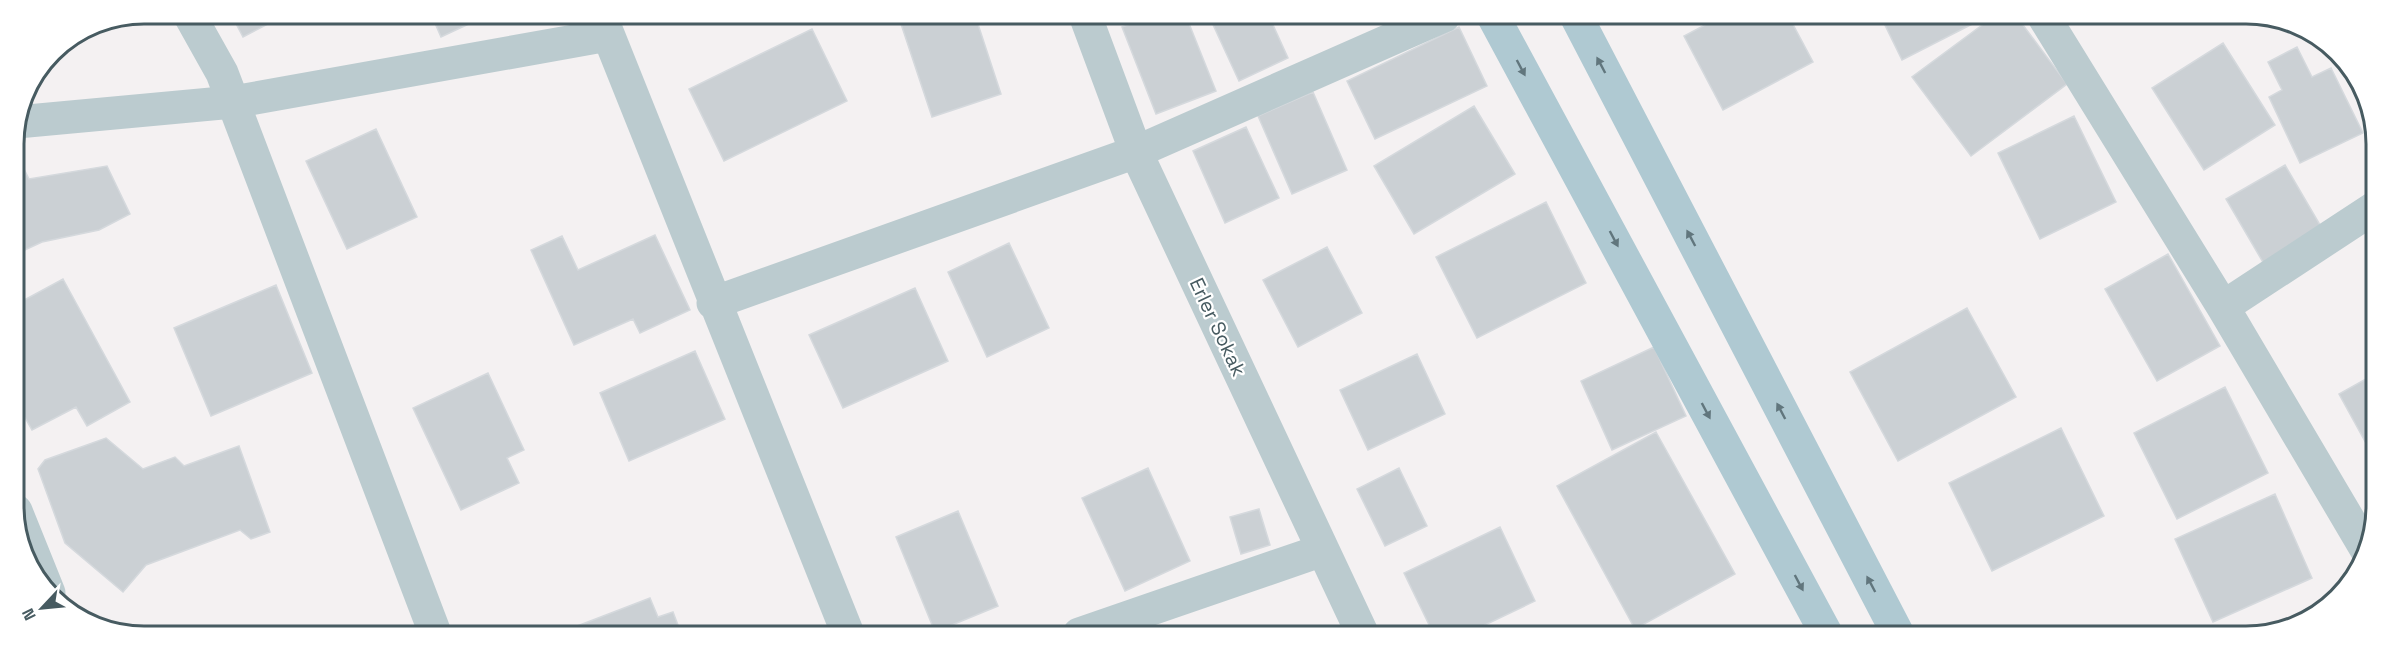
<svg xmlns="http://www.w3.org/2000/svg" width="2390" height="650" font-family="'Space Grotesk',sans-serif">
  <style>
    .building { fill: #cbd0d4; stroke: #d5d9dd; stroke-width: 1.5 }
    .lines { fill: none; stroke-linecap: round; stroke-linejoin: round }
    .minor { stroke: #bbcbcf; stroke-width: 33 }
    .major { stroke: #afc9d2; stroke-width: 33 }
    .oneway { fill: #61767d }
    .labels { text-anchor: middle; stroke-width: 4.5; stroke-linejoin: round; paint-order: stroke }
    .street-label { font-size: 20px; fill: #475b61; stroke: #fff }
    .rim { fill: none; stroke: #475b61; stroke-width: 3 }
  </style>
  <rect width="100%" height="100%" fill="#f4f1f2"/>
  <path class="building" d="M231,14H287L243,37Z
    M431,14H490L441,37Z
    M898,15H975L1001,94L932,117Z
    M1152,16H1186L1216,91L1156,114L1122,27Z
    M1209,16H1269L1288,58L1239,81Z
    M1720,17H1789L1813,62L1723,110L1684,36Z
    M1881,17H1986L1902,60Z
    M1993,17H2017L2067,84L1971,156L1912,77Z
    M1459,27L1487,86L1375,139L1347,81Z
    M812,29L847,101L724,161L689,89Z
    M2223,43L2275,125L2204,170L2152,88Z
    M2297,47L2312,77L2331,68L2363,133L2300,163L2269,97L2282,90L2268,62Z
    M1313,92L1347,170L1292,194L1258,116Z
    M1474,106L1515,174L1414,234L1374,166Z
    M2074,116L2116,202L2040,239L1998,153Z
    M1246,127L1279,198L1225,223L1193,151Z
    M376,129L417,217L347,249L306,161Z
    M14,149L29,179L107,166L130,214L99,230L42,242L14,255Z
    M2285,165L2323,230L2264,264L2226,199Z
    M1546,202L1586,283L1477,338L1436,257Z
    M655,235L690,310L640,333L633,319L574,345L531,250L562,236L578,270Z
    M1009,243L1049,328L987,357L948,272Z
    M1327,247L1362,313L1298,347L1263,280Z
    M2168,254L2220,346L2157,381L2105,289Z
    M63,279L130,402L87,426L76,407L32,430L15,400V305Z
    M276,285L312,373L211,416L174,328Z
    M915,288L948,361L843,408L809,335Z
    M1967,308L2016,397L1898,461L1850,372Z
    M1654,347L1686,416L1612,450L1581,381Z
    M695,351L725,419L629,461L600,393Z
    M1417,354L1445,414L1368,450L1340,390Z
    M488,373L524,450L507,458L519,483L461,510L413,408Z
    M2373,375V456L2339,394Z
    M2225,387L2268,473L2177,519L2134,433Z
    M2061,428L2104,516L1992,571L1949,483Z
    M1656,432L1735,574L1635,629L1557,486Z
    M106,438L143,469L175,457L184,466L239,446L270,532L251,539L240,530L146,565L123,592L65,543L38,469L45,460Z
    M1148,468L1190,561L1125,591L1082,498Z
    M1399,468L1427,526L1385,546L1357,489Z
    M2275,494L2312,578L2213,622L2175,539Z
    M1259,509L1270,545L1241,554L1230,517Z
    M958,511L998,606L935,632L896,537Z
    M1500,527L1535,601L1464,635H1434L1404,573Z
    M650,598L658,617L673,612L681,633H559Z"/>
  <g class="lines">
    <path class="minor" d="M189,14L222,73L435,633
      M600,14L848,634
      M1085,15L1136,152L1363,635
      M2044,17L2223,307L2366,549
      M17,122L233,102L608,35
      M713,303L1136,152L1444,16
      M2223,307L2374,208
      M16,511L49,593
      M1079,634L1323,550"/>
    <path class="major" d="M1493,16L1827,635
      M1576,16L1899,636"/>
  </g>
  <defs><path id="oneway-solid" d="M-6-.8H1V-3.2L6.5 0L1 3.2V.8H-6Z" transform="scale(1.5)"/></defs>
  <g class="oneway">
    <use href="#oneway-solid" transform="translate(1601 65) rotate(-118)"/>
    <use href="#oneway-solid" transform="translate(1521 68) rotate(62)"/>
    <use href="#oneway-solid" transform="translate(1691 238) rotate(-118)"/>
    <use href="#oneway-solid" transform="translate(1614 239) rotate(62)"/>
    <use href="#oneway-solid" transform="translate(1706 411) rotate(62)"/>
    <use href="#oneway-solid" transform="translate(1781 411) rotate(-118)"/>
    <use href="#oneway-solid" transform="translate(1799 583) rotate(62)"/>
    <use href="#oneway-solid" transform="translate(1871 584) rotate(-118)"/>
  </g>
  <g class="labels">
    <g class="street-label">
      <text transform="translate(1218 327) rotate(65)" y="7">Erler Sokak</text>
    </g>
  </g>
  <path d="M0 0H2390V650H0ZM144 24H2246A120 120 0 0 1 2366 144V506A120 120 0 0 1 2246 626H144A120 120 0 0 1 24 506V144A120 120 0 0 1 144 24Z" fill="#fff" fill-rule="evenodd"/>
  <path class="rim" d="M144 24H2246A120 120 0 0 1 2366 144V506A120 120 0 0 1 2246 626H144A120 120 0 0 1 24 506V144A120 120 0 0 1 144 24Z"/>
  <g transform="translate(42 608) rotate(244)" stroke="#ffffff" stroke-width="4.5" paint-order="stroke">
  <path d="M0-4.5L10 22L0 15L-10 22Z" fill="#475b61"/>
  <text y="-9" font-size="16" font-weight="bold" text-anchor="middle" fill="#475b61">N</text>
  </g>
</svg>
